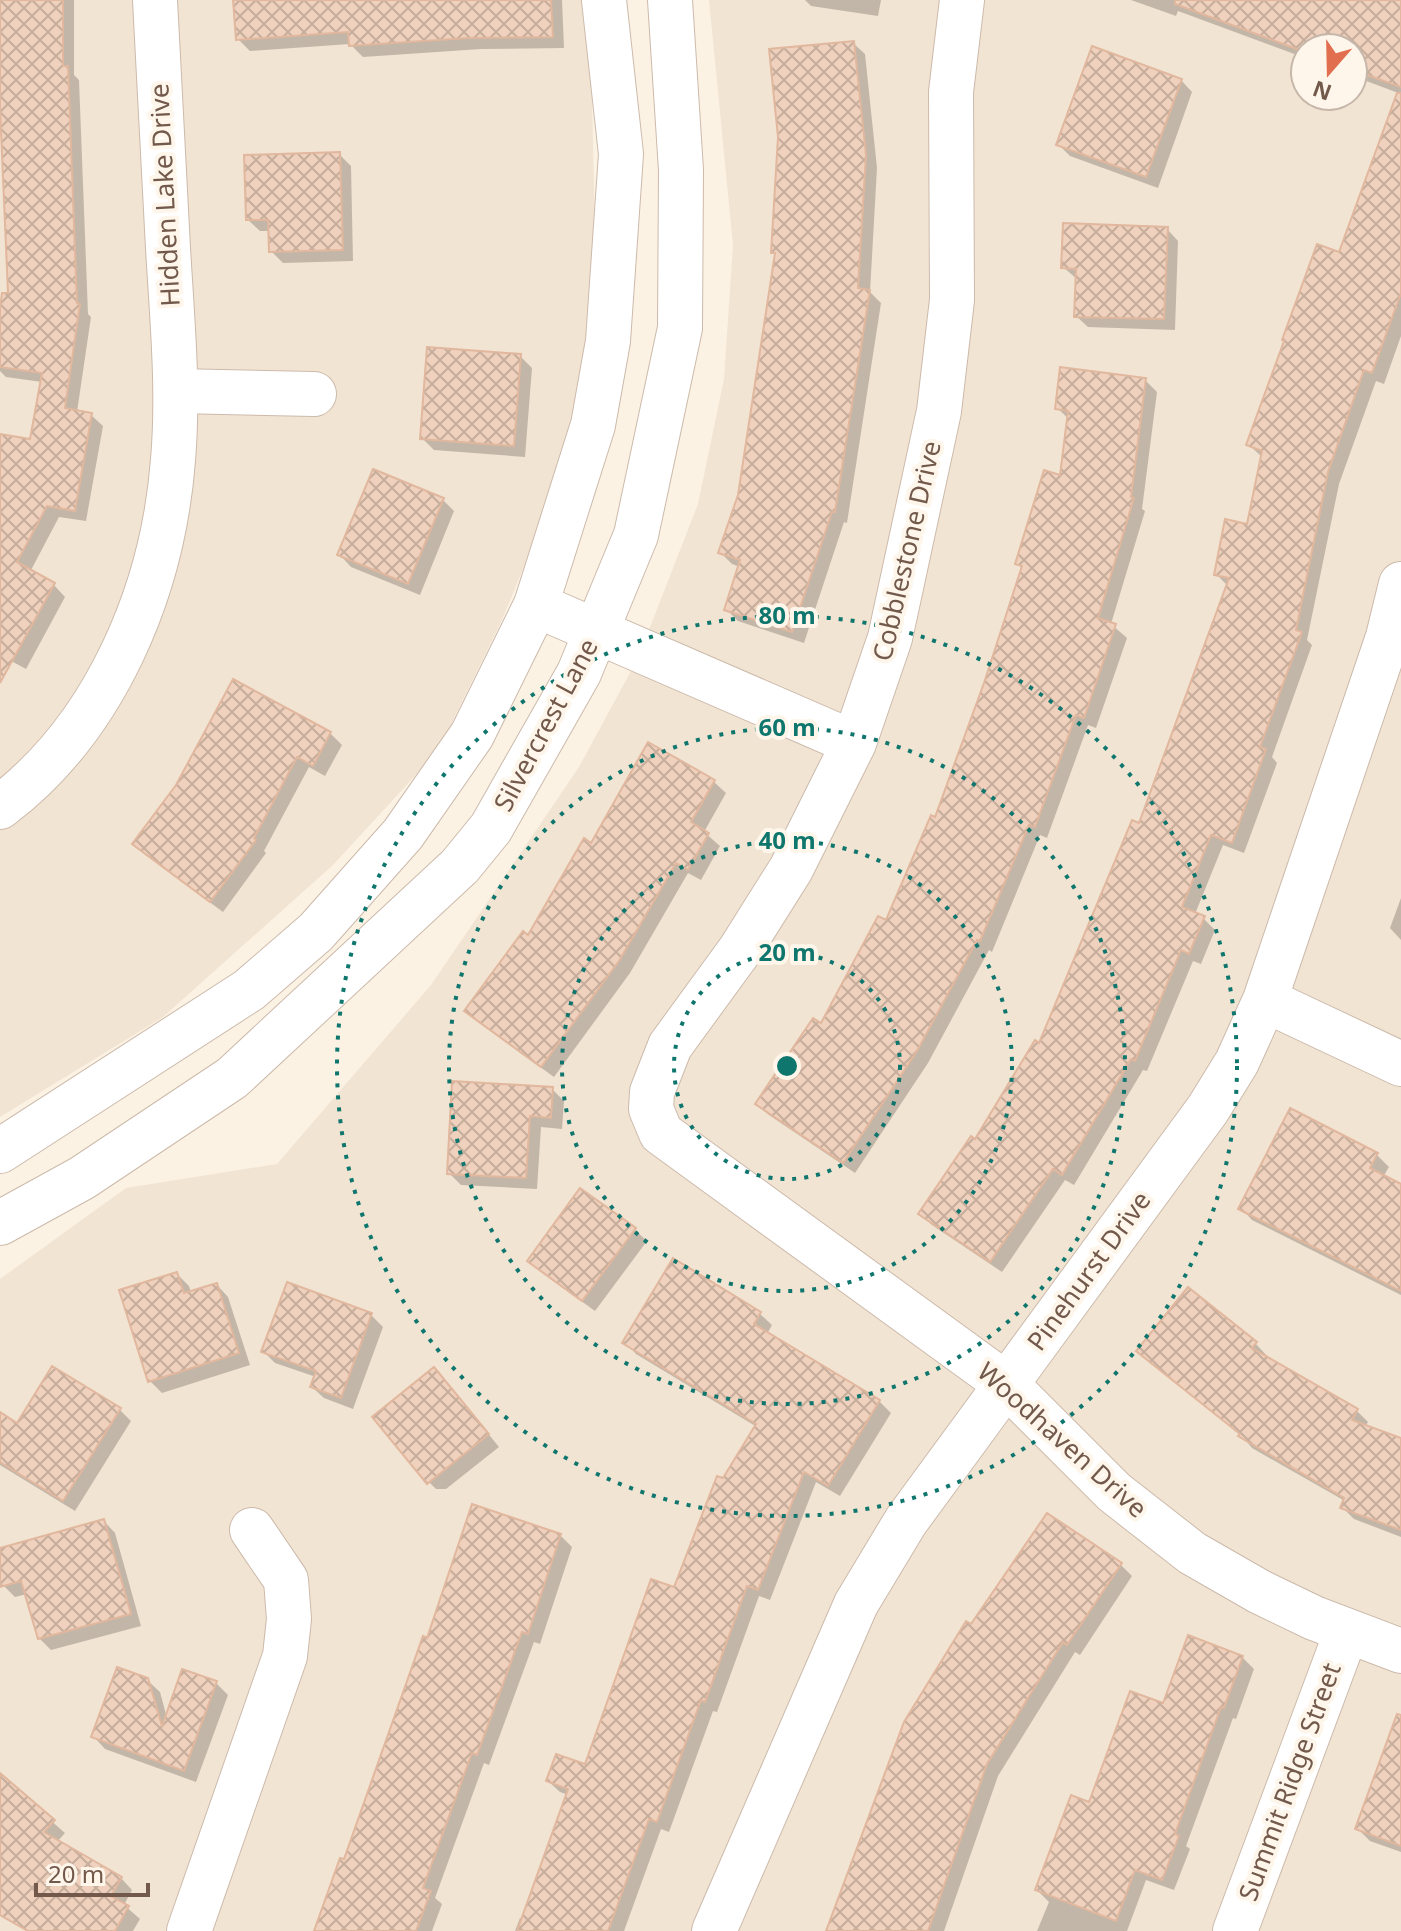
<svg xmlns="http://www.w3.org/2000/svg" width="1401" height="1931" font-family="'Noto Sans',sans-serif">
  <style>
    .residential { fill: #f2e4d3; fill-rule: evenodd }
    .shadow { fill: #0003 }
    .building { fill: url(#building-cross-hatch); stroke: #e1b79e; stroke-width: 2 }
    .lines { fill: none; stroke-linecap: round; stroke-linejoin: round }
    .minor-casing { stroke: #ccbaab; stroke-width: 46 }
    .minor { stroke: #fff; stroke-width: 44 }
    .ring { fill: none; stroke: #0f766e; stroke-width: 4; stroke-dasharray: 4 8 }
    .labels { text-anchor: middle; stroke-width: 8; stroke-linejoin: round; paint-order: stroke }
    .street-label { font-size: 26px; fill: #72594b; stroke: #fef6ea }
    .centre { fill: #0f766e; stroke: #fef6ea; stroke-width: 4 }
    .ring-label { font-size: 24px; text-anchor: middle; font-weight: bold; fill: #0f766e; stroke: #fef6ea; stroke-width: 8; stroke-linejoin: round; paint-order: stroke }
  </style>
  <defs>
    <pattern id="building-cross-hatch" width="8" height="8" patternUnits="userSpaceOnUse" patternTransform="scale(2)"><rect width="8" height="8" fill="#efd1bd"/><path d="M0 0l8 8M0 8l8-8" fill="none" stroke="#c6ad9c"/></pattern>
  </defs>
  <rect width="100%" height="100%" fill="#fbf2e4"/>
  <path class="residential" d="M0,0H587L592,96L597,328L546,514L501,622L438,751L333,865L163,1017L0,1117Z
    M709,0H1401V1931H0V1279L126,1188L277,1164L431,985L579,767L638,658L698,504L724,379L733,245ZM1305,48H1353V96H1305Z"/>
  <path class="shadow" d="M0,0H74V75L79,80L88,314L91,317L77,412L91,415L103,426L86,521L59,517L30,572L54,585L65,597L26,669L0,655V441H32L42,382L6,377L0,371V323L10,296L0,63Z
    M235,0H562L564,48L481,49L363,57L350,44L250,51L238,39Z
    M805,0H881L878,16L811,6Z
    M1131,0H1401V94L1353,76V48H1305V58L1178,11L1176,16Z
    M853,43L865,54L877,168L870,292L881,303L847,523L844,522L804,643L738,621L726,609L740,567L732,564L721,553L740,495L776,256L773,252Z
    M1181,80L1192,92L1158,188L1070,156L1058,144Z
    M339,154L351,166L353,261L283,263L271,251V231H260L248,220Z
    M1401,154V336L1384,384L1376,381L1339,484L1307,640L1312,645L1272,757L1277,763L1244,853L1223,845L1195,914L1203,918L1215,930L1201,964L1193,961L1147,1071L1143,1070L1074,1185L1065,1180L1002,1272L932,1225L921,1214L976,1142L1040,1046L1141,826L1228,586L1216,574L1249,526L1262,457L1248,444L1340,255Z
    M1167,229L1178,241L1175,330L1088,327L1076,316L1077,279L1063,267Z
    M520,356L532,368L525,457L434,450L422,438Z
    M1145,380L1157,392L1142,509L1145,511L1111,624L1127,638L1096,728L1088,725L1047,838L1040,835L992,952L989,950L928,1063L855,1173L769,1115L757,1104L821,1026L887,923L937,820L986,684L1023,569L1017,564L1062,478L1069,419L1057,408Z
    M442,499L454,511L420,595L351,567L340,555Z
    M330,733L342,745L325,776L309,767L264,851L266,853L223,912L146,855L135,844Z
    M649,745L714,782L726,793L704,832L720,846L701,880L688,873L630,973L554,1077L478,1022L467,1010L528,938L592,845Z
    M1401,898V940L1390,928Z
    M552,1089L564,1101L562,1129L541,1127L537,1189L461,1185L449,1173Z
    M1377,1155L1389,1167L1383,1177L1401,1186V1295L1252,1220L1241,1208Z
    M587,1195L635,1230L647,1241L595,1311L541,1272L530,1261Z
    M674,1261L760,1314L772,1325L767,1334L879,1401L891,1413L840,1496L816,1482L770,1600L759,1596L717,1712L713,1711L669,1832L661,1829L624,1931H515L520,1918L523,1919L568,1795L560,1792L548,1781L586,1767L675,1590L723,1481L757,1427L636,1354L625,1342Z
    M177,1274L189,1286L191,1293L217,1285L228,1297L250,1365L162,1393L150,1381Z
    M1189,1290L1256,1344L1267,1356L1265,1358L1357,1411L1368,1422L1365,1427L1401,1440V1537L1354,1519L1343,1508L1345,1501L1252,1448L1241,1435L1151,1362Z
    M371,1315L383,1327L353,1409L324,1398L312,1387L316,1377L275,1363L264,1352Z
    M445,1381L499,1447L446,1489H436L424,1477Z
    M119,1409L131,1421L75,1511L0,1465V1415L17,1426Z
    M104,1521L115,1533L141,1626L51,1650L39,1638L27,1594L15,1597L3,1585L0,1574V1550Z
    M560,1535L572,1547L540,1644L534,1642L489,1765L484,1763L435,1898L442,1904L432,1931H317L346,1862L429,1640Z
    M1121,1565L1132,1576L1080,1655L1075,1652L998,1776L944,1931H830L972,1627Z
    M1242,1657L1254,1669L1236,1719L1233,1718L1186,1846L1190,1849L1174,1890L1146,1880L1127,1931H1037L1049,1902L1037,1890L1091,1804L1164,1705Z
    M147,1680L160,1692L167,1718L216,1683L228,1695L196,1782L105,1749L94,1737Z
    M1401,1748V1852L1370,1841L1358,1829Z
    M0,1776L65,1833L57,1842L121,1878L132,1890L124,1905L140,1919L133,1931H26L19,1924L0,1886Z"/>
  <path class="building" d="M0,0H63V66H68L77,303L80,304L65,408L92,413L75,511L47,506L17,562L55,583L0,683V434L30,439L42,373L0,367V309L2,293H8L0,108Z
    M233,0H551L553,37L468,38L349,46L348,32L236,40Z
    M1175,0H1401V87L1353,70V48H1305V52L1175,4Z
    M854,41L866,155L858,288L870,290L835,512H832L792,632L724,610L740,560L718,553L738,495L775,253H771L778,137L769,49Z
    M1092,46L1182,79L1146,177L1056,145Z
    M1397,93H1401V293L1372,373L1364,370L1328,472L1296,630L1302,632L1260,747L1266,749L1232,843L1211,835L1182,907L1205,916L1189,954L1181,950L1135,1061L1131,1059L1062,1175L1053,1169L990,1262L918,1214L971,1136L975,1139L1035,1040L1039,1043L1132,820L1139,823L1229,578L1214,575L1225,519L1247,524L1262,451L1246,445L1284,341L1282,340L1317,244L1339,252Z
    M340,152L343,250L269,252L268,220H246L244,155Z
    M1063,223L1168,227L1164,319L1074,317L1076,269L1061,268Z
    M427,347L521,354L514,446L420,439Z
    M1060,367L1146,378L1131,497L1134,498L1098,618L1116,624L1084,718L1076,715L1035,827L1029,825L980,941L977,940L917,1051L843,1163L755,1104L813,1018L821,1023L878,916L886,920L931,815L935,817L984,683L1022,566L1015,564L1044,470L1060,475L1068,411L1055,409Z
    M373,469L444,498L408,584L337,555Z
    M233,679L331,732L313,766L297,757L254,838L256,840L210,902L132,844L176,785Z
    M648,742L715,780L691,822L709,833L688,870L676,863L619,961L541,1067L464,1011L523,931L528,935L584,838L591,843Z
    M452,1081L553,1087L551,1118L530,1116L526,1178L447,1174Z
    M1290,1108L1378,1153L1370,1168L1401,1184V1291L1238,1209Z
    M580,1188L636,1228L582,1301L527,1261Z
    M673,1258L761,1312L754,1324L880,1400L828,1486L804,1472L758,1590L747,1586L705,1702L701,1700L657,1822L649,1819L608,1931H517L568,1789L546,1781L556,1754L585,1764L651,1579L674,1587L717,1476L723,1478L756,1424L622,1343Z
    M177,1272L184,1293L217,1283L239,1353L148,1382L119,1290Z
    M287,1282L372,1313L341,1398L310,1387L316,1371L261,1352Z
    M1188,1287L1257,1342L1252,1348L1358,1409L1352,1420L1401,1438V1530L1340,1508L1344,1498L1238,1436L1240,1434L1136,1351Z
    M52,1366L121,1408L63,1501L0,1462V1412L17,1423Z
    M434,1367L489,1434L427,1484L372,1417Z
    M472,1504L561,1534L528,1634L522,1632L477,1755L472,1753L423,1888L431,1891L416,1931H314L340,1858L344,1859L423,1636L427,1638Z
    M1047,1513L1122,1563L1067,1645L1063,1642L987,1764L928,1931H826L904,1722L966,1621L971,1624Z
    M104,1519L131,1614L38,1639L21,1581L0,1587V1548Z
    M1188,1635L1243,1656L1224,1708L1221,1707L1175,1834L1179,1836L1162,1880L1135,1870L1116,1921L1035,1890L1071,1795L1089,1802L1130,1691L1163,1703Z
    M117,1667L148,1678L162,1726L182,1669L217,1681L184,1771L91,1737Z
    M1397,1714L1401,1715V1846L1355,1829Z
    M0,1773L55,1820L44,1832L122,1877L111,1896L129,1906L115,1931H28L0,1915Z"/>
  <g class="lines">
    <g class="minor-casing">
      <path id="minor" d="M962,0L951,92L952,300L939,411L890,638L854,743L791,869L740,950L670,1046L652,1092L651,1109L661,1133L1006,1384L1114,1492L1192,1553L1260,1592L1314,1618L1401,1651
        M176,391L314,394
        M536,605L854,743
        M0,807C106,727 163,590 173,460C179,389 172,318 168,248C164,165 159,83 155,0
        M1265,1000L1401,1064
        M0,1151L249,990L316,932L403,834L472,735L536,605L593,425L608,341L621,154L604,0
        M0,1223L82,1178L232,1078L460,866L491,828L579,673L636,535L680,328L681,170L670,0
        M189,1931L285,1656L289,1619L286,1580L252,1530
        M714,1931L856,1604L906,1521L1208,1109L1237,1062L1265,1000L1388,637L1401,584
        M1235,1931L1346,1633"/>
    </g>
    <use href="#minor" class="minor"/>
  </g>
  <g class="ring">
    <circle cx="787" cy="1066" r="113"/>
    <circle cx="787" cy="1066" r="225"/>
    <circle cx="787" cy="1066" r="338"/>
    <circle cx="787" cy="1066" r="450"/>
  </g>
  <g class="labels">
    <g class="street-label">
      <text transform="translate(165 195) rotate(-93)" y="9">Hidden Lake Drive</text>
      <text transform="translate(907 551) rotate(-77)" y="9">Cobblestone Drive</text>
      <text transform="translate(546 725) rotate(-62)" y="9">Silvercrest Lane</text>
      <text transform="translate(1089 1271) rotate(-54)" y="9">Pinehurst Drive</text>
      <text transform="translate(1062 1440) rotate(42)" y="9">Woodhaven Drive</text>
      <text transform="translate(1290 1782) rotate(-70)" y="9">Summit Ridge Street</text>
    </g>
  </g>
  <circle cx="787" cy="1066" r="12" class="centre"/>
  <g class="ring-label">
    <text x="787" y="624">80 m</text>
    <text x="787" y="736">60 m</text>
    <text x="787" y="849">40 m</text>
    <text x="787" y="961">20 m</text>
  </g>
  <g transform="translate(1329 72) rotate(200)"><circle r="38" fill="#fef6ea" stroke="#c6b7aa" stroke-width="2"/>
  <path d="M0-6L14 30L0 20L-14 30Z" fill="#e06e4f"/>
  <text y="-12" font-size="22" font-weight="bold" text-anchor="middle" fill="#72594b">N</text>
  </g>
  <path d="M36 1883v12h112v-12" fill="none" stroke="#72594b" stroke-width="4"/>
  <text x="48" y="1883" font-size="24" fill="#72594b" stroke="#fef6ea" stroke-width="6" paint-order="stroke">20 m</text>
</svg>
